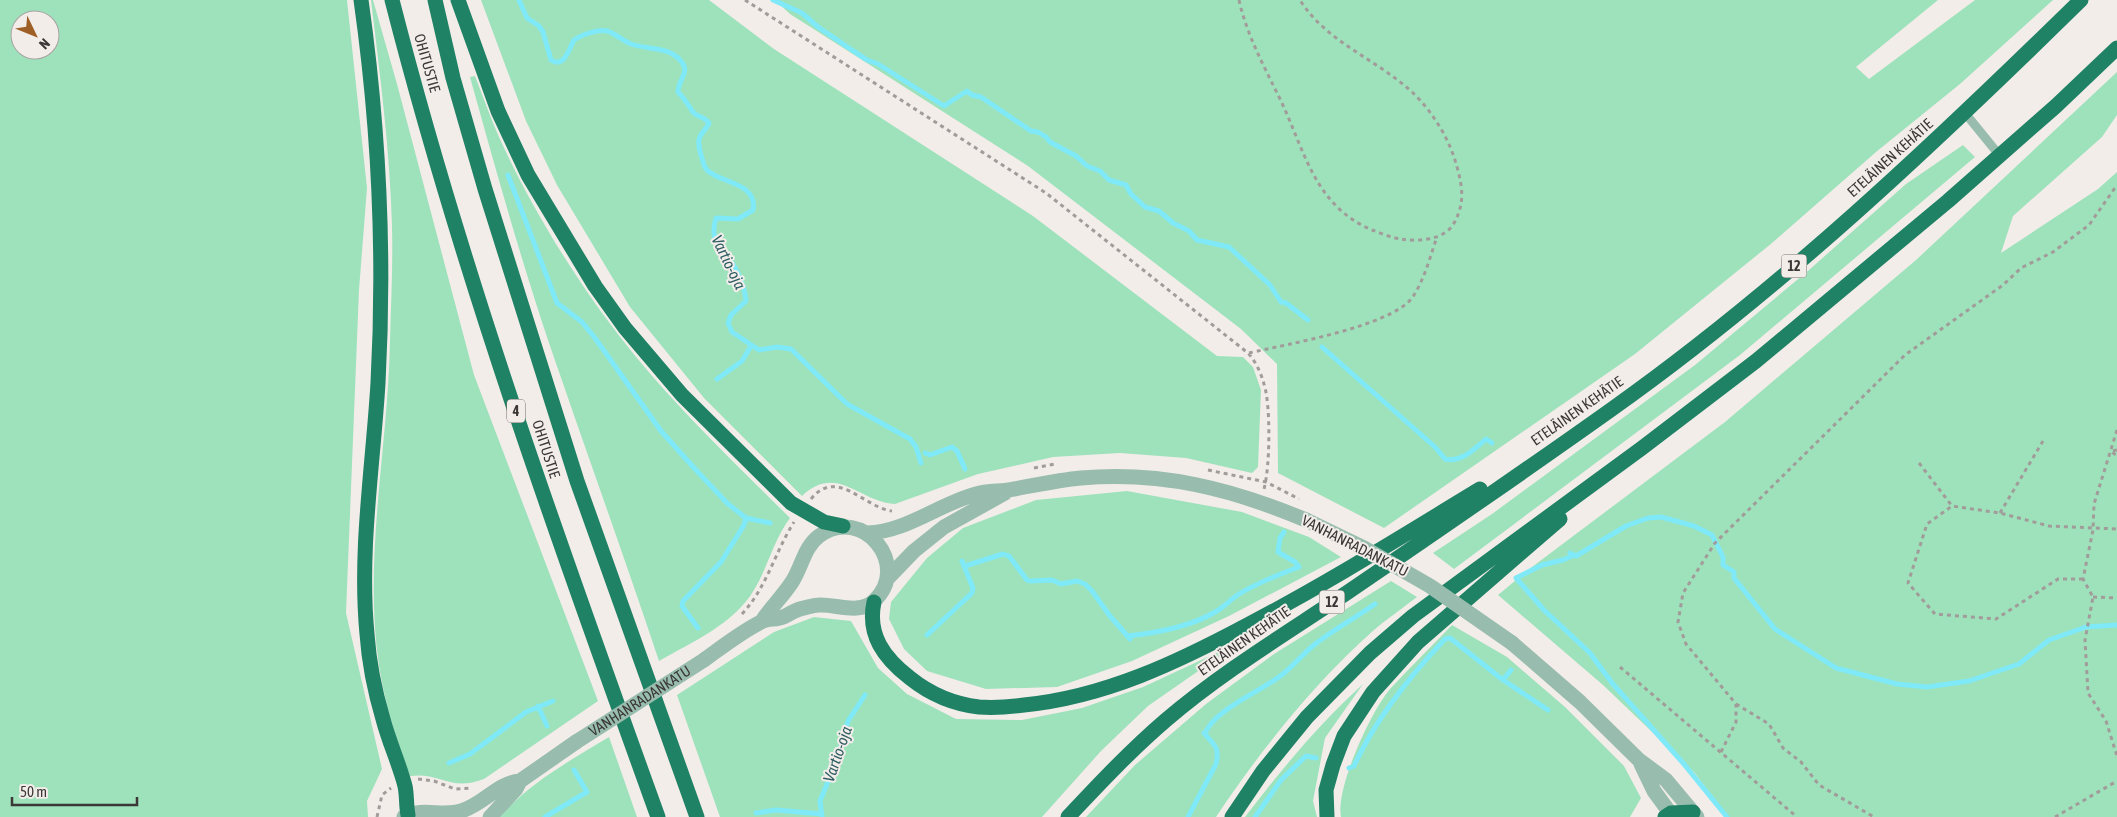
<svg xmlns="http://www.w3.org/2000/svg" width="2117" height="817" font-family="'Asap Condensed',sans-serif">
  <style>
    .green { fill: #9ee2bc; fill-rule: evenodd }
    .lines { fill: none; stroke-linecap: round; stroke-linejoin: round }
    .stream { stroke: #7fe9f7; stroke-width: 5 }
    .path { stroke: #a19c9a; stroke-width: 3; stroke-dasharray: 4 4; stroke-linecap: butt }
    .service { stroke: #98bdae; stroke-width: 9 }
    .tertiary { stroke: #98bdae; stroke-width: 15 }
    .motorway { stroke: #1f8265; stroke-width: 15 }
    .tertiary-bridge { stroke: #98bdae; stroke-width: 15 }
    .labels { text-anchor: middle; stroke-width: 4; stroke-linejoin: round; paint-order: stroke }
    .shield { fill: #f3edea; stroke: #726e6c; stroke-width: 1 }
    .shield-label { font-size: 14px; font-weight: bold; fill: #3a3736 }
    .street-label { font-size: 15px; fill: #3a3736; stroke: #f3edea }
    .water-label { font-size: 16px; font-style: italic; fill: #2e5d63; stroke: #f3edea }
  </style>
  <rect width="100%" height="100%" fill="#f3edea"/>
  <path class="green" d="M0,0H347L367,188L359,290L346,613L382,769L367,801L368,817H0ZM20,20H50V50H20Z
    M371,0H373L397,84L474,375L598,701L484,779C450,792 441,772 410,776C396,740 385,703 379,666C363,558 388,449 390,341C391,303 393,265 392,227C390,151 380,75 371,0Z
    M481,0H709L774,49L1033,216L1217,356L1243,357L1253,367L1261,390L1258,467L1252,473L1186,458L1120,453L1053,457L978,474L895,504C859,502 837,463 802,496L704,398L630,307L557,185L526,121Z
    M775,0H1938L1856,67L1869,79L1975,0H2053L1960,84L1876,152L1772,243L1635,354L1384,528L1278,473L1277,364L1241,329L1028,166L790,14Z
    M2117,72V115L2102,137L2013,216L2001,253L2098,189L2117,172V817H1728L1694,772L1603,685L1498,595L1528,570L1725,422L1916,260Z
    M475,76C483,96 490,117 499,137C533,212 584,294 637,358C684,415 738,466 790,518C774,539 768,567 754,590C734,624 692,642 659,661C624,556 586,451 550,346C520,257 495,167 470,77Z
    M1963,145L1975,157L1740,355L1454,569L1433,553L1492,514L1695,365L1809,270L1906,184Z
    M1127,491L1242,512L1309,537L1341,557L1229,616L1132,661L1057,687L986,689L927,671L904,649L889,619L891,602L927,558L963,528L1036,500Z
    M1391,581L1417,597C1403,608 1388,618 1374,630C1315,682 1260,751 1216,817H1086L1135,765L1206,704L1274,654Z
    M814,617L851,621L878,668L907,694L956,719L1022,720L1082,708L1143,687L1240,642L1148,706L1101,751L1042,817H720L677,695L774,632Z
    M1452,625L1507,657L1565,707L1624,766L1641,798L1630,817H1341C1335,789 1371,711 1390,689C1410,667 1432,646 1452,625Z
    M1363,684L1325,738L1313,801L1317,817H1245C1281,770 1319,724 1363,684Z
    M609,737L637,817H500C529,783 571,760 609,737Z"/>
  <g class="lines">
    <path class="stream" d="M519,0L527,18L539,26L543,32L551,60C564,69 569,49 574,40C581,35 598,29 607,31C615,33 623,41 631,44C649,50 672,46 683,64C689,73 678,80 678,92C685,99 688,105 693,112C697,117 705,117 709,123C707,129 700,133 699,140C698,145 700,151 701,155C703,160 703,166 707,170C719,183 758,182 753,210L738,219L716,218C710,238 717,242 728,257C737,268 745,287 746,301L731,315L728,323L732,332L759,350L777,347L791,349L847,404L910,439L916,447L921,463
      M773,0L802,13L818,27L852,50L867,60L878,64L944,106L967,91L972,95L981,97L1031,131L1038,132L1046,137L1050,142L1076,156L1087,166L1100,171L1109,180L1126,185L1131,194L1145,207L1159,211L1173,223L1189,231L1197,240L1229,247L1270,285L1281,302L1286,303L1308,320
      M508,175L557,303L582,322L595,338L661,431L695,469L728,504L746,518L770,523
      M1322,347L1435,447L1445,459C1461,463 1476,448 1486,439L1492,443
      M717,379L742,361L751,346
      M925,453L930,455L952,447L957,451L965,469
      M1570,553L1576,556L1626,526L1648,518L1661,517L1694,526L1712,535L1723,557V565L1734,572V578L1775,629L1836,668L1897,684L1927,687L1969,681L2019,664L2049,640L2086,627L2117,625
      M1572,556L1563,560L1542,565L1516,578L1544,610L1590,653L1612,683L1683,763L1727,817
      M965,566L1003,554L1009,556L1027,580L1030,581L1052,580L1061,584L1077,581L1085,584L1092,591L1110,616L1130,639
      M698,628L682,606L683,601L721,562L744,525L746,518
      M927,635L972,593L973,588L962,561
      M1127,636C1156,633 1190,627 1215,612C1224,607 1231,599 1239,594C1257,583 1280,574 1299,567L1295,562L1278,552L1280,538L1284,532
      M1503,680L1511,670
      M538,706L547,726
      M1205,734C1213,710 1262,691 1283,674C1294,665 1303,654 1314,645C1333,630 1355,618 1375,604
      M449,763L470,754L526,712L553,701
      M1349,768L1354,766C1376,718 1409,677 1445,639L1450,638L1503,680L1548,710
      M756,813L776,810L822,814
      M545,817L587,792L574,770
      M822,817L820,801L837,760L848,721L865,695
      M1188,817L1216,764C1220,747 1214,745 1204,733
      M1255,817L1281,780L1306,756L1316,758"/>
    <path class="path" d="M745,0L1046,193L1248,353C1256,362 1261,373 1264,384C1271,406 1270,467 1264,489
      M1239,0C1247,36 1265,68 1281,101C1305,152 1315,206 1372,230C1381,233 1391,238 1401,239C1417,242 1443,240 1453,225C1465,204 1463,189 1457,167C1450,140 1433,112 1413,93C1377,59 1327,43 1300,0
      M1249,353C1287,344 1389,327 1412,298C1424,281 1430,257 1437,237
      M2117,430L2094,504L2093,530L2083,579L2093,597L2085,640L2088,693L2106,721L2117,756
      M2117,450L2111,451L2117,456
      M1919,463L1952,506
      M1034,468L1055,464
      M1208,470L1266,482L1299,499
      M811,499C837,467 863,507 892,511
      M2000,513L2043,441
      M2083,579H2058L1996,619L1935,614L1908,583L1927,524L1952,506L2000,513L2049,526L2117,529
      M2093,597L2117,598
      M742,614C767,587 775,552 794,522
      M1620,667L1797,817
      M1736,704L1769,724L1783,748L1801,762L1819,785L1874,817
      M1721,752L1736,722V704L1686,644L1678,622L1683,593L1715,543L1905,355L2003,285L2021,268L2053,252L2089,225L2117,185
      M418,779L434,781L455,789L471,788
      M377,817L382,795L391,788
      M2055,817L2117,781"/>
    <path class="service" d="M1965,113L2000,156"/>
    <path class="tertiary" d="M867,533C906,532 939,504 976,494C988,490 1002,492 1014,489C1036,485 1059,480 1081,478C1162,471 1232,489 1306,520
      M887,579L914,551L944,527L1005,493
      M1512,643L1580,702L1639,760L1666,780L1697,817
      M704,660C722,647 741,632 761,622C767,618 776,620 783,617C790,614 796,609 804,608C808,607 814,605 819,605C836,604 859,615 874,601C912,566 863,504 819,536C804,547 802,567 792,582C783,596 771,607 762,621
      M1641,764L1654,791L1673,817
      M404,817C423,807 442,817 461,811C483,805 497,783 520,781
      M490,817L516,789L520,781L576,742"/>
    <path class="motorway" d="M361,0C379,127 385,254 378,383C373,466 359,551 367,634C369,663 375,692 383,719C389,742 399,763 405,786C407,795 406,805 408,815
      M392,0C463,278 561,548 658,817
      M435,0L453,78L485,189L577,481L697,817
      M458,0L498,111L528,175L595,286L625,328L682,395L791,503L824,522L843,526
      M874,602C867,635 884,658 910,678C930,694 953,704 979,707C993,708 1009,707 1024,705C1105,697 1178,662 1249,624C1328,583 1404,535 1480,489
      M1068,817C1099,784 1131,750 1166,720C1222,672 1287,633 1348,592C1436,532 1525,471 1612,409C1781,289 1933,145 2081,0
      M1232,817L1263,771L1307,717L1370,653L1413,616L1642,448L1756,361L1948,201L2056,106L2117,48
      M1327,817L1326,790L1333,765L1344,736L1373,692L1418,642L1560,519
      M1665,817L1671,813L1693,812L1691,817"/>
    <g class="tertiary-bridge">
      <path d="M1306,520L1364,548L1430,586L1512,643"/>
      <path id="s1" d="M576,742L704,660"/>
    </g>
  </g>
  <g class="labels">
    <g class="shield">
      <rect x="1781.5" y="254.5" width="25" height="23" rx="4"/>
      <rect x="507" y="399.5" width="18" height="23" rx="4"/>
      <rect x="1319.5" y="590.5" width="25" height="23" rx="4"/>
    </g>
    <g class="shield-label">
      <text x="1794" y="271">12</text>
      <text x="516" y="416">4</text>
      <text x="1332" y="607">12</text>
    </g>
    <g class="street-label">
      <text transform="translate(427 63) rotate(74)" y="5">OHITUSTIE</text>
      <text transform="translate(1890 158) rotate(-42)" y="5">ETELÄINEN KEHÄTIE</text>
      <text transform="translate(1577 411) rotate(-35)" y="5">ETELÄINEN KEHÄTIE</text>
      <text transform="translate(546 449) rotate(72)" y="5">OHITUSTIE</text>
      <text transform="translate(1355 546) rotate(27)" y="5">VANHANRADANKATU</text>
      <text transform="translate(1244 641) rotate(-35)" y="5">ETELÄINEN KEHÄTIE</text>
      <text dy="5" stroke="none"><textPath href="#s1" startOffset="76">VANHANRADANKATU</textPath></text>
    </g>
    <g class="water-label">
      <text transform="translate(729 262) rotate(64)" y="6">Vartio-oja</text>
      <text transform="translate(837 754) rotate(-71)" y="6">Vartio-oja</text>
    </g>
  </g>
  <g transform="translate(35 35) rotate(133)"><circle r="24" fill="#f3edea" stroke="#a9a4a2"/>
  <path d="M0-4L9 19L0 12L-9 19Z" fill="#9e5f27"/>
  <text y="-8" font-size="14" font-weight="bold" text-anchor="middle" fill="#3a3736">N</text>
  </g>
  <path d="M12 797v8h125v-8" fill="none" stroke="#3a3736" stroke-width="2.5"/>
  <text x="20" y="797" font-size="15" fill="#3a3736" stroke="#f3edea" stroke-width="4" paint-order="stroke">50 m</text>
</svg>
